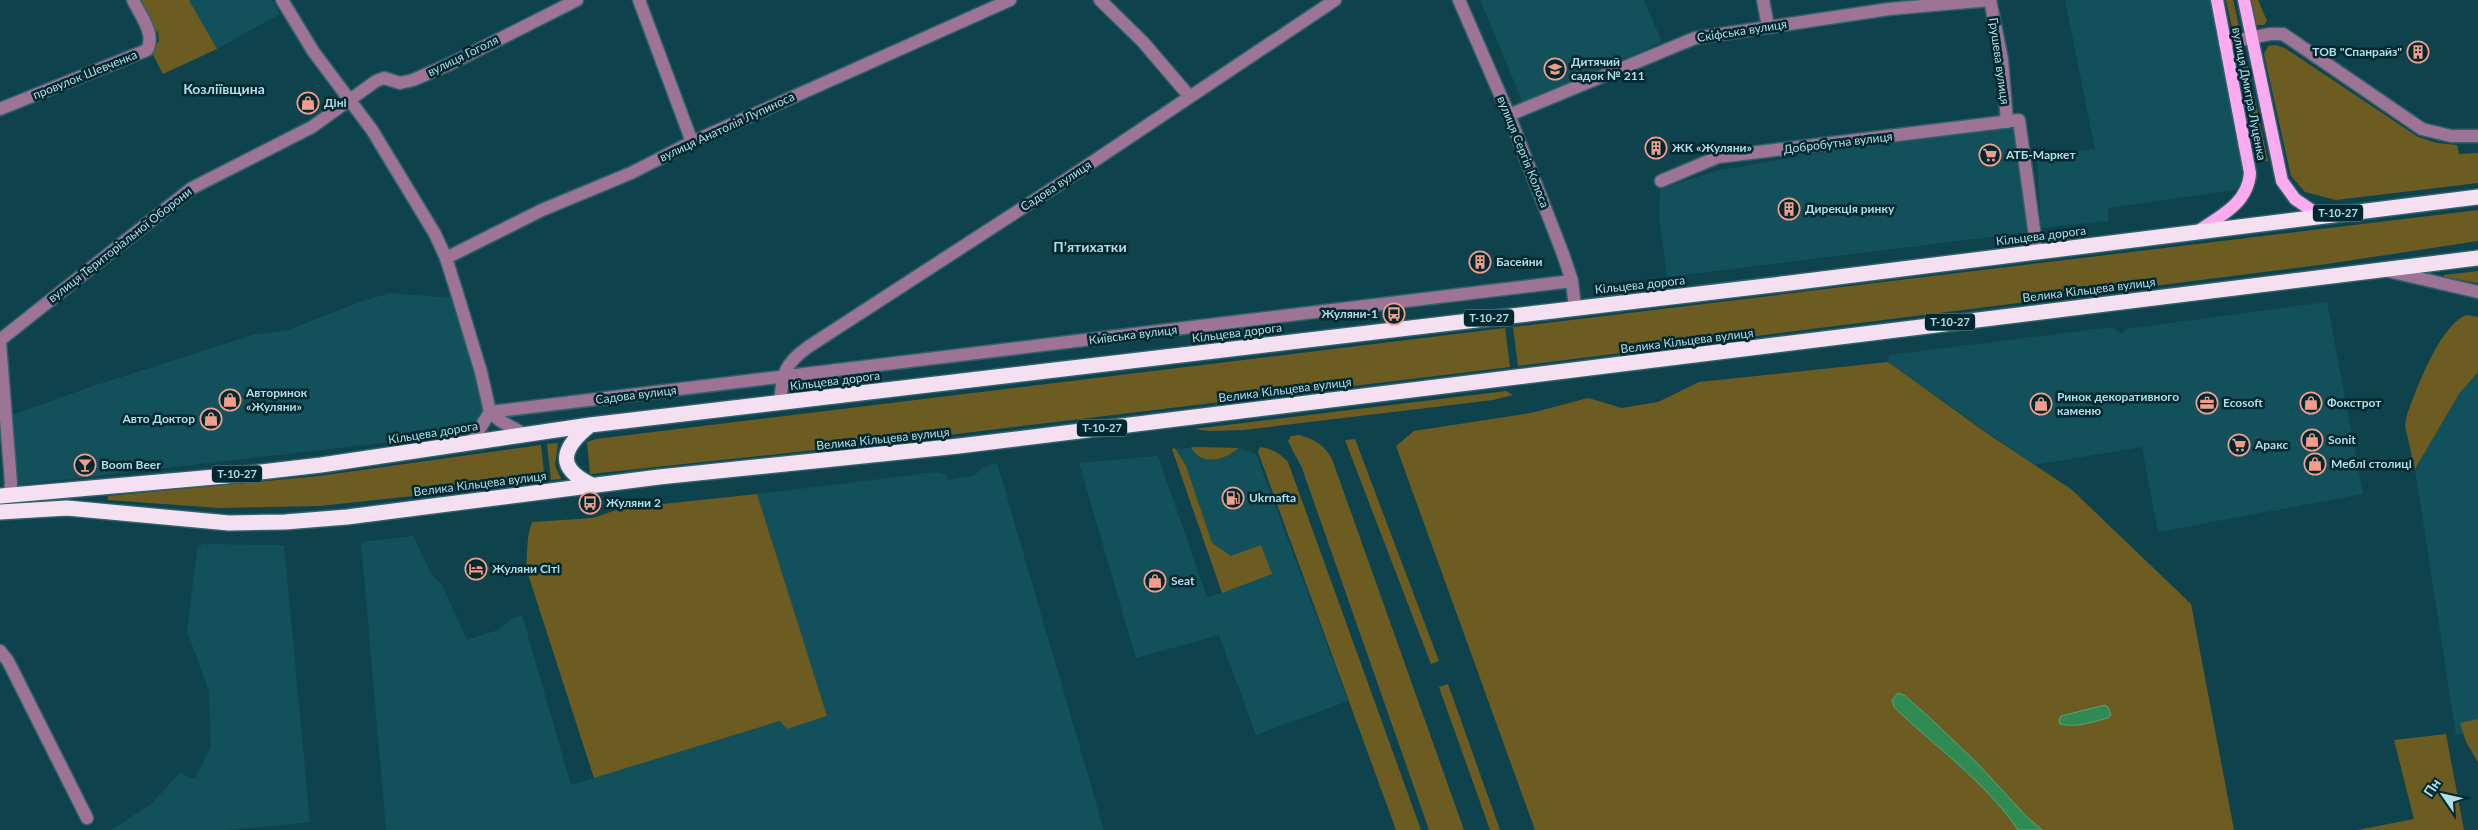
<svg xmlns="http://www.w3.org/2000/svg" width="2478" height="830" font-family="Lato,sans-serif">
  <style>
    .built { fill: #12505b }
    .green { fill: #6d5c21 }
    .water { fill: #308b53; stroke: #57a47f }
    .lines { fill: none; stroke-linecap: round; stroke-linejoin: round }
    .minor-casing { stroke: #2f626c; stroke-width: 15 }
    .major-casing { stroke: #2f626c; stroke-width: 15 }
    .highway-casing { stroke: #2f626c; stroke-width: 18 }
    .minor { stroke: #9d7496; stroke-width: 12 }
    .major { stroke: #fdabf0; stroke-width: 12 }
    .highway { stroke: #f4e0f0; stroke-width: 15 }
    .labels { text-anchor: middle; stroke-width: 5; stroke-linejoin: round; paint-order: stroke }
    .shield { fill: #002830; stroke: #7da7b0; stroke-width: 1 }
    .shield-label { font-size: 11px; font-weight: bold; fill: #b3dee7 }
    .street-label { font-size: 12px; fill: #b3dee7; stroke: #002830 }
    .poi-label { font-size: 12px; font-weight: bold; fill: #b3dee7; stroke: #002830; text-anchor: start }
    .neighbourhood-label { font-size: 14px; font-weight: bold; fill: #b3dee7; stroke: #002830 }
  </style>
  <rect width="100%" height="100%" fill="#0e434d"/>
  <path class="built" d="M189,0H272L280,14L217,49Z
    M1480,0H1644L1662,42L1523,103Z
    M2065,0H2210L2246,179L2241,189L2108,208V221L2041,228L2037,157L2095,149Z
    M2017,127L2030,232L1667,277L1659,216L1660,189L1716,171L1824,152Z
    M390,293L452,298L480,383L483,404L479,422L469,431L458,434L19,485L12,415L90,387L253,335L288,330L360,302Z
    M2327,302L2363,494L2158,532L2142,447L2034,465L1888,362L1889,355L2113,327L2122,334L2126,329Z
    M2478,372V732L2456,735L2415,469L2459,394Z
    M1205,447L1238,448L1256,454L1348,701L1256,735L1219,635L1136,658L1079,463L1158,456L1207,597L1222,593L1172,449Z
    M997,463L1104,830H386L361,542L413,536L432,575L442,585L467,640L498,630L511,619L522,615L571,785L781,721L787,729L827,716L757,494L938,472L945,474L948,480L975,475L982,468Z
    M202,544L284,545L310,822L227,830H111L151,804L180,773L195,779L211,747L209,691L187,631L197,550Z"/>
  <path class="green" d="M136,0H189L217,49L163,74L151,51L159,41L158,32L152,30Z
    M2226,0H2233L2240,31L2233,32Z
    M2251,0H2258L2267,21L2264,25H2256Z
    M2275,45L2285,48L2418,137L2437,143L2457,145L2459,154L2478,153V183L2336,200L2305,192L2291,176L2264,54L2268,46Z
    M2244,49L2268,161H2261L2236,51Z
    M2478,210V241L2327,264L1518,366L1513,327Z
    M2478,271V283L2444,277V275Z
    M2467,315L2478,317V372L2459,394L2415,469L2405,426L2407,415C2416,390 2440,324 2467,315Z
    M1505,328L1510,367L899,441L590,474L587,442L596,439Z
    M1888,362L1988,434L2071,489L2191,604L2234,830H1535L1396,446L1414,431L1531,413L1588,398L1622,408L1658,402L1699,382Z
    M1506,391L1513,395L1493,400L1244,430L1209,431L1194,429Z
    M1299,435C1315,439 1325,446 1332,459L1464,830H1429L1302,468L1288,441L1291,436Z
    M1355,439L1439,661L1431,664L1345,440Z
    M558,443L555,465L561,479L551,480L547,444Z
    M541,445L545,482L319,506L220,508L108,500V496L319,476Z
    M1191,447L1238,448C1226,460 1201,467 1191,447Z
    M1260,447C1271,448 1281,454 1288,462L1421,830H1396L1258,452Z
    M1175,448L1186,466L1212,543L1231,556L1261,545L1272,574L1222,593L1172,449Z
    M757,494L827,716L787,729L780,721L594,778L526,568C528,551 526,538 532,522L593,518L616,510L644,506Z
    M1448,684L1500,830H1490L1439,687Z
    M2478,719V762L2466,742L2460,723Z
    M2446,734L2464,830H2358L2414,819L2394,740Z"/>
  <path class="water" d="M1898,693L1904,695L1929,717L1977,763L2027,817L2042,830H2018C1985,781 1935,747 1894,707L1892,700Z
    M2105,705L2108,707L2111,715L2108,718C2092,722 2077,728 2060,724L2059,720L2061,716Z"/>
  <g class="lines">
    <g class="minor-casing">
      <path id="minor" d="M282,0L313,51L372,130L435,234L446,258L458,296L481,372L490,412L499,420L524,434
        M639,0L692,142
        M1100,0L1143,42L1190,97
        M1459,0L1509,115L1563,254L1572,281L1575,308
        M1763,0L1768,26
        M2225,43L2270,34H2283L2422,129L2451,136H2478
        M0,109L147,50C156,34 140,15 133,0
        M1509,115L1695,38L1889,9L1990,0L2002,60L2007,122
        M1661,181L1718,157L2019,120L2037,251
        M446,258L542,210L631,173L692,142L1010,0
        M2388,271L2478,292
        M0,340L192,188L312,127L376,81L384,78L400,83L413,80L452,63L577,0
        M0,343L11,483L10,495
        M780,403C783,374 783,365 808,347L1061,183L1335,0
        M490,412L1572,281
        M472,441L490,412
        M0,651L8,661L87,818"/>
    </g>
    <g class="major-casing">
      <path id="major" d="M2244,0L2282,181L2295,199L2320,216
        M2198,231C2221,216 2248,203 2250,173L2217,0"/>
    </g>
    <g class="highway-casing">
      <path id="highway" d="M589,426C561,449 556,468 592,485
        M0,496L226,476L321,465L590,425L1790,283L2478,197
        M0,512L67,508L229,523L285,522L347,517L659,477L959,446L2478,258"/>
    </g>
    <use href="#minor" class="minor"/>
    <use href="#major" class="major"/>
    <use href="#highway" class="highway"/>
  </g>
  <defs>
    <g id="building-ring" transform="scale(1.125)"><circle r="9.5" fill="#002830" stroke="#f49d8b" stroke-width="1.5"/><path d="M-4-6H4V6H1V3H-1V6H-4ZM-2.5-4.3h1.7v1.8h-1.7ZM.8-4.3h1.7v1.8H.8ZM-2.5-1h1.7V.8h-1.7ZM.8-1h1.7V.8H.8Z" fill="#f49d8b"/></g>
    <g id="school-ring" transform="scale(1.125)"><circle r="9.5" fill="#002830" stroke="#f49d8b" stroke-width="1.5"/><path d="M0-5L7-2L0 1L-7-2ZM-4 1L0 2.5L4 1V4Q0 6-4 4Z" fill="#f49d8b"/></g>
    <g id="shop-ring" transform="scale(1.125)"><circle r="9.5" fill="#002830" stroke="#f49d8b" stroke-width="1.5"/><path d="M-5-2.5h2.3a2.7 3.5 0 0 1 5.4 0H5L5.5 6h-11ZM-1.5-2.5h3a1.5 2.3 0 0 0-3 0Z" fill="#f49d8b"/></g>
    <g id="supermarket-ring" transform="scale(1.125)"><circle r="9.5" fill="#002830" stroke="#f49d8b" stroke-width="1.5"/><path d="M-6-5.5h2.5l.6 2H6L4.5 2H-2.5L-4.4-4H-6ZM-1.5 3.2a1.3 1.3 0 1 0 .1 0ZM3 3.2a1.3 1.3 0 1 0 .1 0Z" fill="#f49d8b"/></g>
    <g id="bus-ring" transform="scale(1.125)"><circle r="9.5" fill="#002830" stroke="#f49d8b" stroke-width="1.5"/><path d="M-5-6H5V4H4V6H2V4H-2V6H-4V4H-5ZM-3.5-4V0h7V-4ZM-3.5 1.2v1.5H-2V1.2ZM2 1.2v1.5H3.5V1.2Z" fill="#f49d8b"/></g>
    <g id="office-ring" transform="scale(1.125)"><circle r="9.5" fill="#002830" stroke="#f49d8b" stroke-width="1.5"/><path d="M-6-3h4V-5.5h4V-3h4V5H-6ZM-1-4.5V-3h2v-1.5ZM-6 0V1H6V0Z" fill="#f49d8b"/></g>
    <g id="bar-ring" transform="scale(1.125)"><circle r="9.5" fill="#002830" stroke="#f49d8b" stroke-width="1.5"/><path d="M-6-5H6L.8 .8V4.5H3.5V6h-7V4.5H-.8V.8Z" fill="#f49d8b"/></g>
    <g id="fuel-ring" transform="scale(1.125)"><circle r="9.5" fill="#002830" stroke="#f49d8b" stroke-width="1.5"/><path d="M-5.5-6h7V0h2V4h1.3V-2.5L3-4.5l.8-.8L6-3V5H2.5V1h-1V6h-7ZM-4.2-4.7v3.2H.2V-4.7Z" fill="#f49d8b"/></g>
    <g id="hotel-ring" transform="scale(1.125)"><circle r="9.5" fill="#002830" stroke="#f49d8b" stroke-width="1.5"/><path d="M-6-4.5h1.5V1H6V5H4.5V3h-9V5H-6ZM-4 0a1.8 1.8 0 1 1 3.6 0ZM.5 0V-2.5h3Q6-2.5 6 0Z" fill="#f49d8b"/></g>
  </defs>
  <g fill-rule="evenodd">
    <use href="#building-ring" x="2418" y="52"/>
    <use href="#school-ring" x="1555" y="69"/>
    <use href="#shop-ring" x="308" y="103"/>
    <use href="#building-ring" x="1656" y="148"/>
    <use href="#supermarket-ring" x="1990" y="155"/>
    <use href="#building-ring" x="1789" y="209"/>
    <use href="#building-ring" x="1480" y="262"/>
    <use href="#bus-ring" x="1394" y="314"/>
    <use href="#shop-ring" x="230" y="400"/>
    <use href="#office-ring" x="2207" y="403"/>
    <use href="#shop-ring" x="2311" y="403"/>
    <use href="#shop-ring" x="2041" y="404"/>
    <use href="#shop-ring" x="211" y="419"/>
    <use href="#shop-ring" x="2312" y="440"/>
    <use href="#supermarket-ring" x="2239" y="445"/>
    <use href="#shop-ring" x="2315" y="464"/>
    <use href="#bar-ring" x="85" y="465"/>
    <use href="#fuel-ring" x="1233" y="498"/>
    <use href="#bus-ring" x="590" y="503"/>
    <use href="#hotel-ring" x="476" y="569"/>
    <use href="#shop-ring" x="1155" y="581"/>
  </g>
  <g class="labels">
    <g class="shield">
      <rect x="2313" y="204.5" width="50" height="17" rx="4"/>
      <rect x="1464" y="309.5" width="50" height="17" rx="4"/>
      <rect x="1925" y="313.5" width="50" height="17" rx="4"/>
      <rect x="1077" y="419.5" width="50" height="17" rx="4"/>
      <rect x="212" y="465.5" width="50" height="17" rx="4"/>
    </g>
    <g class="shield-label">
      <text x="2338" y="217">Т-10-27</text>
      <text x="1489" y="322">Т-10-27</text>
      <text x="1950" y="326">Т-10-27</text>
      <text x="1102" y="432">Т-10-27</text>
      <text x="237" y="478">Т-10-27</text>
    </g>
    <g class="street-label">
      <text transform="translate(1742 31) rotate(-9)" y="4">Скіфська вулиця</text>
      <text transform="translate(463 56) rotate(-26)" y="4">вулиця Гоголя</text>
      <text transform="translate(1999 61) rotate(82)" y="4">Грушева вулиця</text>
      <text transform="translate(85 75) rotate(-22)" y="4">провулок Шевченка</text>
      <text transform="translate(2249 94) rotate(79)" y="4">вулиця Дмитра Луценка</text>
      <text transform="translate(727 127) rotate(-25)" y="4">вулиця Анатолія Лупиноса</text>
      <text transform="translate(1838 143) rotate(-7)" y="4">Добробутна вулиця</text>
      <text transform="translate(1523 152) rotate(68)" y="4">вулиця Сергія Колоса</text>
      <text transform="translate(1056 186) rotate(-33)" y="4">Садова вулиця</text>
      <text transform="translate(2041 236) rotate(-7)" y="4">Кільцева дорога</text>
      <text transform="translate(120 245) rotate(-38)" y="4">вулиця Територіальної Оборони</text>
      <text transform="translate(1640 285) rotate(-6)" y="4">Кільцева дорога</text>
      <text transform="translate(2089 290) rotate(-7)" y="4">Велика Кільцева вулиця</text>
      <text transform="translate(1237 333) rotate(-7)" y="4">Кільцева дорога</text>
      <text transform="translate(1133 335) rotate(-7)" y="4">Київська вулиця</text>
      <text transform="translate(1687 341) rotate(-7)" y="4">Велика Кільцева вулиця</text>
      <text transform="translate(835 381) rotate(-7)" y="4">Кільцева дорога</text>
      <text transform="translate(1285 390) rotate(-7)" y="4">Велика Кільцева вулиця</text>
      <text transform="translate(636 395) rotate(-7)" y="4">Садова вулиця</text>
      <text transform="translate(433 433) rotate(-9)" y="4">Кільцева дорога</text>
      <text transform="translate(883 439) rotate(-6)" y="4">Велика Кільцева вулиця</text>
      <text transform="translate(480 484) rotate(-7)" y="4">Велика Кільцева вулиця</text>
    </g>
    <g class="poi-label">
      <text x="2402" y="56" text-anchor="end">ТОВ "Спанрайз"</text>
      <text x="1571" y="66">Дитячий<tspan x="1571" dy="14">садок № 211</tspan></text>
      <text x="324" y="107">Діні</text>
      <text x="1672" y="152">ЖК «Жуляни»</text>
      <text x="2006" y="159">АТБ-Маркет</text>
      <text x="1805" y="213">Дирекція ринку</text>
      <text x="1496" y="266">Басейни</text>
      <text x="1378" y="318" text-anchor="end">Жуляни-1</text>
      <text x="246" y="397">Авторинок<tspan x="246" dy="14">«Жуляни»</tspan></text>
      <text x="2057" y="401">Ринок декоративного<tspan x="2057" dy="14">каменю</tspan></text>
      <text x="2223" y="407">Ecosoft</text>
      <text x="2327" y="407">Фокстрот</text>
      <text x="195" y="423" text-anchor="end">Авто Доктор</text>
      <text x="2328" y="444">Sonit</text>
      <text x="2255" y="449">Аракс</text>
      <text x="2331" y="468">Меблі столиці</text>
      <text x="101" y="469">Boom Beer</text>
      <text x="1249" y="502">Ukrnafta</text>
      <text x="606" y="507">Жуляни 2</text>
      <text x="492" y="573">Жуляни Сіті</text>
      <text x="1171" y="585">Seat</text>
    </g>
    <g class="neighbourhood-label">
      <text x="224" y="94">Козліївщина</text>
      <text x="1090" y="252">Пʼятихатки</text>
    </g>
  </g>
  <g transform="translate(2443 795) rotate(304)" stroke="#002830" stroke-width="4" paint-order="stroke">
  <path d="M0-4L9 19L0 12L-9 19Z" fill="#b3dee7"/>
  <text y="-8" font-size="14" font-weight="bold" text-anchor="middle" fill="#b3dee7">Пн</text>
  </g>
</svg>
